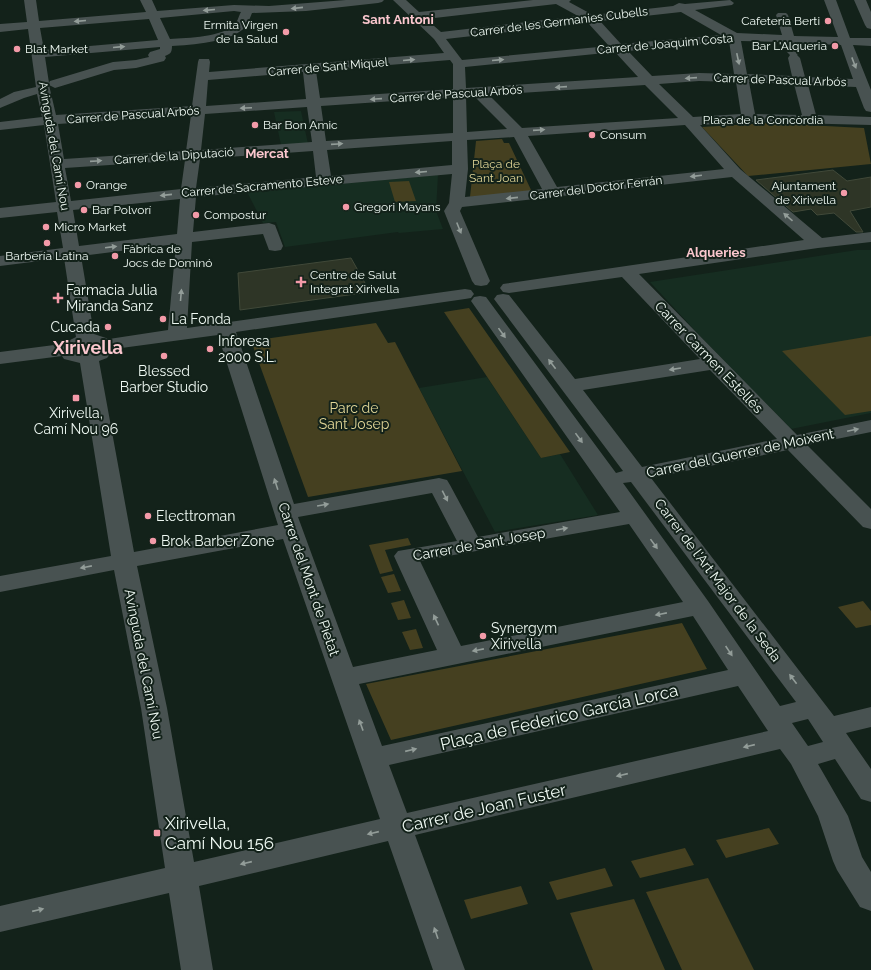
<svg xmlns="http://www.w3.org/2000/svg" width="871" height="970" font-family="Raleway,sans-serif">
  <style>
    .built { fill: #162d21 }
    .green { fill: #454020 }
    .building { fill: #2e3526; stroke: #414939 }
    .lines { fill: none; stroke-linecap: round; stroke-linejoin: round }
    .minor { fill: #485251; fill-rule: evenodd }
    .oneway { fill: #939d99 }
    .poi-dot { fill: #f39aa8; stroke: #13221a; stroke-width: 1.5 }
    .labels { text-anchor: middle; stroke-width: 4; stroke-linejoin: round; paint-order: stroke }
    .far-poi-label { font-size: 12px; fill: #eef8f2; stroke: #13221a; text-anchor: start }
    .far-street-label { font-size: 12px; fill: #eef8f2; stroke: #13221a }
    .far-park-label { font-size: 12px; fill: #e0d596; stroke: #13221a }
    .far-neighbourhood-label { font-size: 13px; font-weight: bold; fill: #fbc7ce; stroke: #13221a }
    .poi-label { font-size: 14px; fill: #eef8f2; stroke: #13221a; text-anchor: start }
    .street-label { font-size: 14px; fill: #eef8f2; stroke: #13221a }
    .park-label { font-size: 14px; fill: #e0d596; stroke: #13221a }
    .near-street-label { font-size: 17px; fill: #eef8f2; stroke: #13221a }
    .near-poi-label { font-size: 17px; fill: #eef8f2; stroke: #13221a; text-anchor: start }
    .district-label { font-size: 18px; font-weight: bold; fill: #fbc7ce; stroke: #13221a }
  </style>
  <rect width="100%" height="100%" fill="#13221a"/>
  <path class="built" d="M301,111L308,144L281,145L274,112Z
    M438,175L436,211L443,229L399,233L398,232L285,247L276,222L263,223L247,192Z
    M857,250H871V413L791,429L701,337L650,282Z
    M487,377L541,458L560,454L598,515L495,532L419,388Z"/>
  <path class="green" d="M768,123L864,128L871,164L748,176L702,127Z
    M502,139L504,143H509L532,192L470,197L476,141Z
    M409,181L416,201L395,202L389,182Z
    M469,308L570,452L541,458L444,312Z
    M376,323L388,343L395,342L462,471L308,497L251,341Z
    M871,336V411L845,415L782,351Z
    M408,538L411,545L385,550L393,571L380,574L369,545Z
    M394,574L401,591L388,593L381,577Z
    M404,600L411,618L398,620L391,603Z
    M863,601L871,611V625L856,628L838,607Z
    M682,623L707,669L391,740L366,684Z
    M416,629L423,648L410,650L402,632Z
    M769,828L779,844L726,858L716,840Z
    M685,848L694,865L640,878L631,861Z
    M605,868L613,886L557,900L549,882Z
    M708,878L754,970H682L646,892Z
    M521,886L528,904L471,919L464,900Z
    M634,899L665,970H593L570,913Z"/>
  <path class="building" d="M833,170L847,181L871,177V207L850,211L863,232H856L834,213L817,215L811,209L793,212L756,180Z
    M351,258L370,292L240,310L238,273Z"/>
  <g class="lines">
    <path class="minor" d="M24,0H36L39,21L146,12L140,0H152L157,11L234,5L269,6L346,0H384L382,2L378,3L306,11L252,13C250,18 248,23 245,27C233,42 190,45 172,46C172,53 170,54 165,56L166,58L164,61L136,68L114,70L55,88L49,85L56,115L192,106L198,62L199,59H209L210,62L209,72L444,53L434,39L393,0H406L419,12L533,0H571L569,2L593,15L673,6L679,3L685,4L730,0L734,3L732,5L695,10L737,33L782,35L776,15L778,13H786L788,15L794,36L838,37L824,0H836L850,38H871V46L853,45L871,90V112L866,111L864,108L856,87L808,85L816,115L871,117V125L749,122L700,125L740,169L822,238L871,232V242L818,248L639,274L797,435L871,420V432L807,445L871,509V529L863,527L788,450L651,478L834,716L871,707V727L846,733L871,769V802L861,799L835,759L818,764L848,816L862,857L871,872V911L860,907L837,870L833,861L818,816L791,764L780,749L415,835L465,970H433L388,841L199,886L213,970H181L169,893L0,932V906L165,868L141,708L114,570L0,592V576L111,556L80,363L64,359L62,356L0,364V352L62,344L76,337L64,258L0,266V256L63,248L57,212L0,218V208L56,202L44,125L0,130V122L42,117L37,94L24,98L0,108V99L14,92L36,87L28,29L0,32V24L27,22ZM556,4L578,16L441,32L426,19ZM234,11L241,12C239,15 238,21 235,24C223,37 188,38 170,39L160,18ZM681,12L721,35L621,44L600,21ZM149,19L158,40L44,50L40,28ZM588,23L609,46L462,60L446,39ZM729,41L734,74L699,73L652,76L628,51ZM741,41L784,42L787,52L790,55L788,58L792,76L747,74ZM796,43L841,45L853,79L805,77L800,58L797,55L799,52ZM160,47V49L150,52L148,55L149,57L136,60L113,62L50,81L49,83L45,57ZM615,52L638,77L466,88L465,67ZM450,60L453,64V89L320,98L316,71ZM303,72L306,99L206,106L208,80ZM699,81L736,82L741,114L693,117L659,84ZM749,82L794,84L802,115L755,114ZM645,85L678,118L522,128L489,95ZM466,96H474L507,129L467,132ZM453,97V133L326,141L321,106ZM307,107L312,142L201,150L205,114ZM191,115L186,151L64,159L58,124ZM685,125L724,169L557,187L528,136ZM514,137L542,189L465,197L468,169L467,140ZM452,141V165L331,176L327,150ZM313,151L316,177L196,188L200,159ZM185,160L181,189L71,201L65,168ZM452,174L449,203L444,211L472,281L475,285L481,286L487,285L490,281L460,211L462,207L732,177L804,240L503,284L500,288L503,292L509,293L622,277L700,359L575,379L509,295L503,294L497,295L494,299L623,471L616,473L486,297L480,296L474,297L471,301L620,512L478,537L450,485L447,480L439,478L294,504L236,332L465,299L471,298L474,294L471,290L465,289L187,328L192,242L263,234L269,250L275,251L281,250L283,246L275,225L269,223L193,232L196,197ZM180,199L177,234L79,246L73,210ZM176,244L168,330L109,339L94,334L81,256ZM218,335L278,525L134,552L99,361L107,358L114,349ZM87,346L96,347L90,352L79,351ZM710,370L777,439L642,467L583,390ZM631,482L796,702L780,706L708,601L623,483ZM432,493L457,541L398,551L394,556L437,650L353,667L298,517ZM629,524L683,602L461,646L420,561ZM283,539L380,819L194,862L167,708L137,566ZM693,616L728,670L382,746L359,684ZM738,686L768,731L407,813L389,765ZM808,719L823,742L808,746L792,723Z
      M854,0H866L871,12V29L867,28L865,25Z"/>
  </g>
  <defs><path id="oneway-solid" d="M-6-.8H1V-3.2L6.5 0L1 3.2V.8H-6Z"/></defs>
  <g class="oneway">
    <use href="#oneway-solid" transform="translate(297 8) rotate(174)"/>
    <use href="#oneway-solid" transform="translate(209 10) rotate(175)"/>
    <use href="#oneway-solid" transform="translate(80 21) rotate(175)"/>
    <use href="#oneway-solid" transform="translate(119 47) rotate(-5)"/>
    <use href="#oneway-solid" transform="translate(738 59) rotate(78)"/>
    <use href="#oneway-solid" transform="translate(409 60) rotate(-5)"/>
    <use href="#oneway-solid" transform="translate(498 60) rotate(-5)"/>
    <use href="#oneway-solid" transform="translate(854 63) rotate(69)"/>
    <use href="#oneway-solid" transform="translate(691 78) rotate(176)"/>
    <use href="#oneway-solid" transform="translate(561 87) rotate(176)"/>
    <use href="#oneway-solid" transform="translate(376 99) rotate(176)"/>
    <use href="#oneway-solid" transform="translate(246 108) rotate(177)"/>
    <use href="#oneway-solid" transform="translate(539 130) rotate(-4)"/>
    <use href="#oneway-solid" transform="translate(337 144) rotate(-4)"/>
    <use href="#oneway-solid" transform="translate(96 161) rotate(-4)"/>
    <use href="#oneway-solid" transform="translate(421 172) rotate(175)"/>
    <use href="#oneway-solid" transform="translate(696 176) rotate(173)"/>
    <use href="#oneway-solid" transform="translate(166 195) rotate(174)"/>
    <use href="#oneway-solid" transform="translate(512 198) rotate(174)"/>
    <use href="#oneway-solid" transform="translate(788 217) rotate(-139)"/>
    <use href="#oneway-solid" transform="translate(459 228) rotate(68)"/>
    <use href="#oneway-solid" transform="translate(111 247) rotate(-7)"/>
    <use href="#oneway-solid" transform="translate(181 295) rotate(-85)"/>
    <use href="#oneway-solid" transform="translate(502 333) rotate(54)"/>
    <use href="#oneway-solid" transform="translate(552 364) rotate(-127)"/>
    <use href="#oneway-solid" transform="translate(675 369) rotate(171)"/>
    <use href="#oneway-solid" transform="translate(853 430) rotate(-12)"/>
    <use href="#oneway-solid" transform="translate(579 438) rotate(54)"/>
    <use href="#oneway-solid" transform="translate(276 484) rotate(-108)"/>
    <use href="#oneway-solid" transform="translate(445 496) rotate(63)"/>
    <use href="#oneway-solid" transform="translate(323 505) rotate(-10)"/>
    <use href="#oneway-solid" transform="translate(562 529) rotate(-10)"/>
    <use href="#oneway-solid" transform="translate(654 544) rotate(54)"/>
    <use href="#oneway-solid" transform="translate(86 567) rotate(169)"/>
    <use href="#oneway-solid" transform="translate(661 614) rotate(169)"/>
    <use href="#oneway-solid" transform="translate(436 620) rotate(-115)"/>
    <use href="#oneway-solid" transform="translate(478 650) rotate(169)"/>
    <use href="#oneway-solid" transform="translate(729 651) rotate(56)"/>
    <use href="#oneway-solid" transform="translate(793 679) rotate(-127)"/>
    <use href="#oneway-solid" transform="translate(361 725) rotate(-110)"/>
    <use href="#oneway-solid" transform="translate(749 746) rotate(167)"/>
    <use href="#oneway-solid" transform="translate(411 750) rotate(-13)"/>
    <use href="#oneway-solid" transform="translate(622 775) rotate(167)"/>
    <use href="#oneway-solid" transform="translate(373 833) rotate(167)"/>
    <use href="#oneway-solid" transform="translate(246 863) rotate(167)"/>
    <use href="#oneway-solid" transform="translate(38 910) rotate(-13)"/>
    <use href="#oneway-solid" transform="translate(436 933) rotate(-109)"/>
  </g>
  <g class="poi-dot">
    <circle cx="828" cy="21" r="4"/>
    <circle cx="286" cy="32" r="4"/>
    <circle cx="835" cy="46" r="4"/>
    <circle cx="17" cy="49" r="4"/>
    <circle cx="255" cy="125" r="4"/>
    <circle cx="592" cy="135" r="4"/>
    <circle cx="78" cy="185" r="4"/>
    <circle cx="844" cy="193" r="4"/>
    <circle cx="346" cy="207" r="4"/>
    <circle cx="84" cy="210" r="4"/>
    <circle cx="196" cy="215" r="4"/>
    <circle cx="46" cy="227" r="4"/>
    <circle cx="47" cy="243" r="4"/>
    <circle cx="115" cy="256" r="4"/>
    <path d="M299 276h4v4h4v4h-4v4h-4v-4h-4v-4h4z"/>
    <path d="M56 292h4v4h4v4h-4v4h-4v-4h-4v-4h4z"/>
    <circle cx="163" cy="319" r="4"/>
    <circle cx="108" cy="327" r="4"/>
    <circle cx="210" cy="349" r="4"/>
    <circle cx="164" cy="356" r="4"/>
    <rect x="72" y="394" width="8" height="8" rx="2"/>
    <circle cx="148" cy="516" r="4"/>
    <circle cx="153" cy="541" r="4"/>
    <circle cx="483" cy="636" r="4"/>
    <rect x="153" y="829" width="8" height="8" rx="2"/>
  </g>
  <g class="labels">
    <g class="far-poi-label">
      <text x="820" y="25" text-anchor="end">Cafetería Berti</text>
      <text x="278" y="29" text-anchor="end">Ermita Virgen<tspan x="278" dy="14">de la Salud</tspan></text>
      <text x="827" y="50" text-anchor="end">Bar L'Alqueria</text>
      <text x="25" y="53">Blat Market</text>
      <text x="263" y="129">Bar Bon Amic</text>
      <text x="600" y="139">Consum</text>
      <text x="86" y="189">Orange</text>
      <text x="836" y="190" text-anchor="end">Ajuntament<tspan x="836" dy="14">de Xirivella</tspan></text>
      <text x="354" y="211">Gregori Mayans</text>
      <text x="92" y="214">Bar Polvorí</text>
      <text x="204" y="219">Compostur</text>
      <text x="54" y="231">Micro Market</text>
      <text x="123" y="253">Fàbrica de<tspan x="123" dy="14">Jocs de Dominó</tspan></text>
      <text x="47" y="260" text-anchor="middle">Barbería Latina</text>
      <text x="310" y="279">Centre de Salut<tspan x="310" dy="14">Integrat Xirivella</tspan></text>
    </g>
    <g class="far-street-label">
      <text transform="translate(559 22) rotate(-7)" y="4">Carrer de les Germanies Cubells</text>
      <text transform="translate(665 44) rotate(-5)" y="4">Carrer de Joaquim Costa</text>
      <text transform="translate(328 67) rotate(-5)" y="4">Carrer de Sant Miquel</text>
      <text transform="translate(780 80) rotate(2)" y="4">Carrer de Pascual Arbós</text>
      <text transform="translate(456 94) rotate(-4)" y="4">Carrer de Pascual Arbós</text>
      <text transform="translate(133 115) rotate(-4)" y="4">Carrer de Pascual Arbós</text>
      <text x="763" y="124">Plaça de la Concòrdia</text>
      <text transform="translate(54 146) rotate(80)" y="4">Avinguda del Camí Nou</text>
      <text transform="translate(174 156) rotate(-4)" y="4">Carrer de la Diputació</text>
      <text transform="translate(262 186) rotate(-5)" y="4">Carrer de Sacramento Esteve</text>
      <text transform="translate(596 188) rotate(-7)" y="4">Carrer del Doctor Ferrán</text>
    </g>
    <g class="far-park-label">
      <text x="496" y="168">Plaça de<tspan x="496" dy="14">Sant Joan</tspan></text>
    </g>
    <g class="far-neighbourhood-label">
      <text x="398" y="24">Sant Antoni</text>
      <text x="267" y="158">Mercat</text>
      <text x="716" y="257">Alqueries</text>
    </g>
    <g class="poi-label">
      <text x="66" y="295">Farmacia Julia<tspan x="66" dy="16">Miranda Sanz</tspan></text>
      <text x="171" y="324">La Fonda</text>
      <text x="100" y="332" text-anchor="end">Cucada</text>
      <text x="218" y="346">Inforesa<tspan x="218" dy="16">2000 S.L.</tspan></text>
      <text x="164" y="376" text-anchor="middle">Blessed<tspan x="164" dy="16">Barber Studio</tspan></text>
      <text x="76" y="418" text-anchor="middle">Xirivella,<tspan x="76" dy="16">Camí Nou 96</tspan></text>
      <text x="156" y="521">Electtroman</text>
      <text x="161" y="546">Brok Barber Zone</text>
      <text x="491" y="633">Synergym<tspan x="491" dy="16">Xirivella</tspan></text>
    </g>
    <g class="street-label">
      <text transform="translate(709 357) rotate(46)" y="5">Carrer Carmen Estellés</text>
      <text transform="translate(740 453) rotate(-12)" y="5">Carrer del Guerrer de Moixent</text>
      <text transform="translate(479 544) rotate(-10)" y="5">Carrer de Sant Josep</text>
      <text transform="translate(309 579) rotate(71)" y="5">Carrer del Mont de Pietat</text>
      <text transform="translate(718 580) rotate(53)" y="5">Carrer de l'Art Major de la Seda</text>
      <text transform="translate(144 664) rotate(79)" y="5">Avinguda del Camí Nou</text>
    </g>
    <g class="park-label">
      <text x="354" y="413">Parc de<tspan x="354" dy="16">Sant Josep</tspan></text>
    </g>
    <g class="near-street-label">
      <text transform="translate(559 717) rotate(-13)" y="6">Plaça de Federico García Lorca</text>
      <text transform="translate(484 808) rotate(-13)" y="6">Carrer de Joan Fuster</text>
    </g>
    <g class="near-poi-label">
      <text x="165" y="829">Xirivella,<tspan x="165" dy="20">Camí Nou 156</tspan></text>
    </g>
    <g class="district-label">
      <text x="88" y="354">Xirivella</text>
    </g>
  </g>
</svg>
